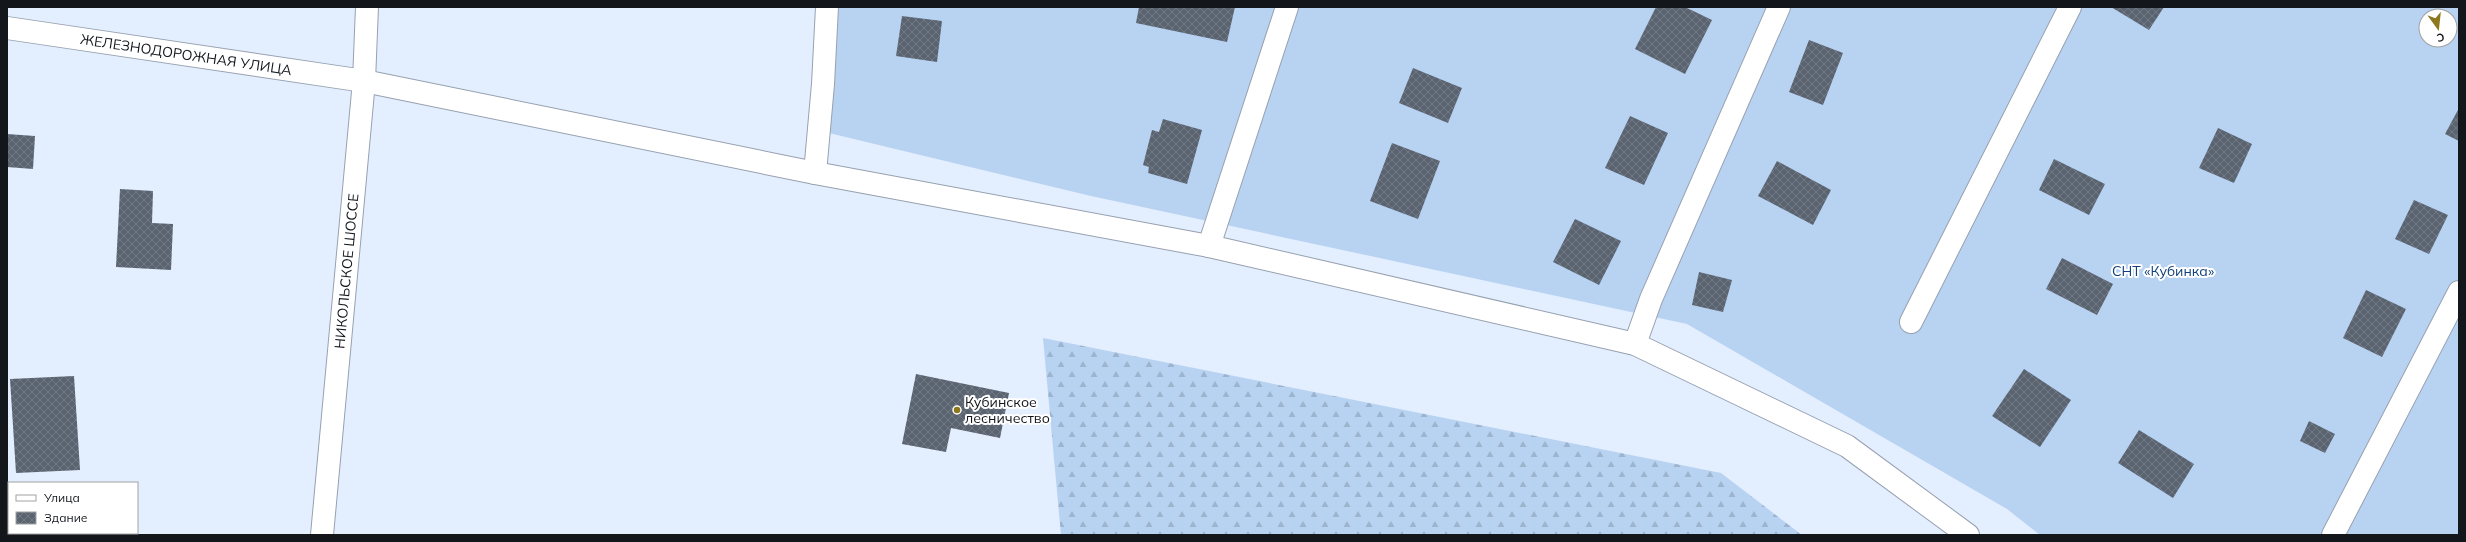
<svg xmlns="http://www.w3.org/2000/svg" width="2466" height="542" font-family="Mulish,sans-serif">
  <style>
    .forest { fill: url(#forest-firs) }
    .garden { fill: #b8d2f2; fill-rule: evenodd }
    .building { fill: url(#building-cross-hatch) }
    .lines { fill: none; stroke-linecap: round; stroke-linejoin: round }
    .minor-casing { stroke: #97a1b0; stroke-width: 24 }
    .minor { stroke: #fff; stroke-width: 22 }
    .poi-dot { fill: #8d781d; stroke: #fff; stroke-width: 1.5 }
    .labels { text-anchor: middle; stroke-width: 4; stroke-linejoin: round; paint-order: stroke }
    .street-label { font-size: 14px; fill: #13171c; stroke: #fff }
    .park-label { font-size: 14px; fill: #10417a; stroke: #fff }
    .poi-label { font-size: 14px; fill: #13171c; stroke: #fff; text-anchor: start }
  </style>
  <defs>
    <pattern id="forest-firs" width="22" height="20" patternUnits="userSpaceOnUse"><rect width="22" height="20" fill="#b8d2f2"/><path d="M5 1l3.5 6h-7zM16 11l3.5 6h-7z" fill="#9db4cf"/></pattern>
    <pattern id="building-cross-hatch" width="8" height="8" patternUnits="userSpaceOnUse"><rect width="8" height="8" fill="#5a6471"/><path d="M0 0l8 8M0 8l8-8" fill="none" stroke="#727984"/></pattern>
  </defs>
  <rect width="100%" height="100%" fill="#e3eefe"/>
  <path class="forest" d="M1043,338L1721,473L1802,535H1061Z"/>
  <path class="garden" d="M836,7H2459V535H2040L2007,509L1687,324L1091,196L829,133ZM2426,16H2450V40H2426Z"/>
  <path class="building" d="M1139,7H1235L1227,42L1136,23Z
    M1656,7H1685L1712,20L1685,74L1635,49Z
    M2111,7H2164L2149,30Z
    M902,16L942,21L937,62L896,56Z
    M1809,40L1843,53L1823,105L1789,92Z
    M1413,68L1462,88L1448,123L1399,103Z
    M2459,108V141L2445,134Z
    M1630,116L1668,133L1644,185L1605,168Z
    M1163,119L1202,130L1187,184L1148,173L1149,167L1143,165L1152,130L1159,132Z
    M2218,128L2252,144L2234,183L2199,168Z
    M7,134L35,136L33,169L7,167Z
    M1392,143L1440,161L1418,219L1370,201Z
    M2054,159L2105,184L2089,215L2039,190Z
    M1777,161L1831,190L1813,225L1758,196Z
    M120,189L153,191L152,223L173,224L171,270L116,267Z
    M2414,200L2448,215L2429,254L2395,239Z
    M1575,219L1621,241L1599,285L1553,262Z
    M2062,258L2113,284L2097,315L2046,289Z
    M1699,272L1732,280L1723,312L1692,305Z
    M2366,290L2406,309L2382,357L2343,338Z
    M2024,369L2071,400L2040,447L1992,416Z
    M916,374L1009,393L1000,438L951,428L946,452L902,444Z
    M74,376L80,470L16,473L10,379Z
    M2309,421L2335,434L2325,453L2300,441Z
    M2139,430L2194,464L2173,498L2118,463Z"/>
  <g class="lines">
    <g class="minor-casing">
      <g id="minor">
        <path id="s1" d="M7,28L364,81L815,173L1209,246L1635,344L1847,446L1968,535"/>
        <path d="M815,173L823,84L827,7"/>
        <path d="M1209,246L1287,7"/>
        <path d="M1911,322L2070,7"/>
        <path d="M1635,344L1651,299L1779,7"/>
        <path id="s2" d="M322,535L364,81L367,7"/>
        <path d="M2333,535L2459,292"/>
      </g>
    </g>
    <use href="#minor" class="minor"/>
  </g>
  <circle class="poi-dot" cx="957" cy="410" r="4"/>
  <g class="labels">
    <g class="street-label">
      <text dy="5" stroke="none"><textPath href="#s1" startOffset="181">ЖЕЛЕЗНОДОРОЖНАЯ УЛИЦА</textPath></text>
      <text dy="5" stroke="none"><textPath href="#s2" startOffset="265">НИКОЛЬСКОЕ ШОССЕ</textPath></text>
    </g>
    <g class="park-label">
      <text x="2163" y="276">СНТ «Кубинка»</text>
    </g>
    <g class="poi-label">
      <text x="965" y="407">Кубинское<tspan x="965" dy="16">лесничество</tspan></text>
    </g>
  </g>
  <rect width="2466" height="542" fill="none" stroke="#13171c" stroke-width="16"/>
  <rect x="8" y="482" width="130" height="52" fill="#ffffff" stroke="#a1a2a4"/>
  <rect x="16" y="495" width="20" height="6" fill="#ffffff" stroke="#a1a2a4"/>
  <text x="44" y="502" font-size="12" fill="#13171c">Улица</text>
  <rect x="16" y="512" width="20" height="12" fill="url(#building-cross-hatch)" stroke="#a1a2a4"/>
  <text x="44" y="522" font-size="12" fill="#13171c">Здание</text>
  <g transform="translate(2438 28) rotate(165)"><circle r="19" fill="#ffffff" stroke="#a1a2a4"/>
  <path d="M0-3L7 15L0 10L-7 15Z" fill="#8d781d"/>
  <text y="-6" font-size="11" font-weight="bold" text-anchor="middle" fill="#13171c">С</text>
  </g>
</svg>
